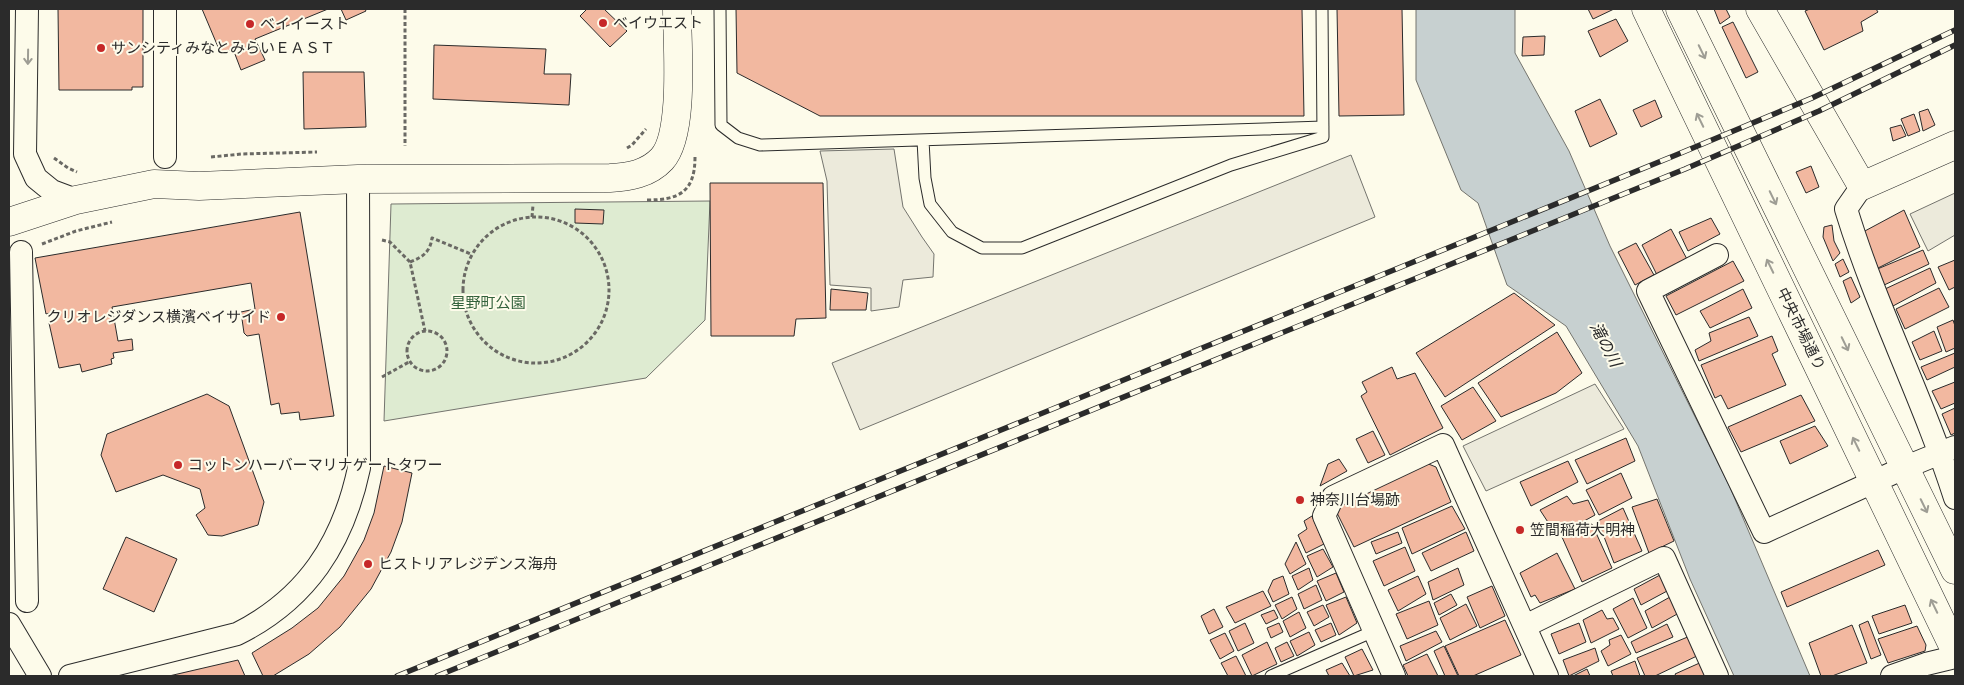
<svg xmlns="http://www.w3.org/2000/svg" width="1964" height="685" font-family="Mulish,'Noto Sans JP',sans-serif">
  <style>
    .green { fill: #deebd1; stroke: #74746e }
    .parking { fill: #eceadb; stroke: #74746e }
    .water { fill: #c7d0d0; stroke: #74746e }
    .building { fill: #f2b8a0; stroke: #2b2b2b }
    .lines { fill: none; stroke-linecap: round; stroke-linejoin: round }
    .lane-casing { stroke: #2b2b2b; stroke-width: 13 }
    .street-casing { stroke: #2b2b2b; stroke-width: 24 }
    .secondary-casing { stroke: #2b2b2b; stroke-width: 29 }
    .path { stroke: #6a6964; stroke-width: 3; stroke-dasharray: 4 2.5; stroke-linecap: butt }
    .lane { stroke: #fdfbea; stroke-width: 11 }
    .street { stroke: #fdfbea; stroke-width: 22 }
    .secondary { stroke: #fdfbea; stroke-width: 28 }
    .rail-casing { stroke: #2b2b2b; stroke-width: 5.5 }
    .rail { stroke: #fdfbea; stroke-width: 4; stroke-dasharray: 11; stroke-linecap: butt }
    .oneway { stroke: #9e9d94 }
    .poi-dot { fill: #c62828; stroke: #fdfbea; stroke-width: 2 }
    .labels { text-anchor: middle; stroke-width: 4; stroke-linejoin: round; paint-order: stroke }
    .poi-label { font-size: 15px; fill: #2b2b2b; stroke: #fdfbea; text-anchor: start }
    .park-label { font-size: 15px; fill: #34623c; stroke: #fdfbea }
    .street-label { font-size: 15px; fill: #2b2b2b; stroke: #fdfbea }
    .water-label { font-size: 16px; font-style: italic; fill: #2b2b2b; stroke: #fdfbea }
  </style>
  <rect width="100%" height="100%" fill="#fdfbea"/>
  <path class="green" d="M710,201L705,320L646,378L384,421L391,204Z"/>
  <path class="parking" d="M894,149L903,207L922,237L934,254L933,277L903,280L899,307L871,311V288L830,285L827,181L820,151Z
    M1351,155L1375,217L860,430L832,363Z
    M1955,193V235L1928,251L1910,214Z
    M1595,384L1624,429L1486,491L1463,446Z"/>
  <path class="water" d="M1416,9H1515V53L1569,151L1610,246L1729,485L1810,676H1734L1690,579L1638,446L1566,326L1507,285L1478,203L1461,190L1416,80Z"/>
  <path class="building" d="M58,9H143V87H132V90H59Z
    M202,9H328L255,39L265,60L241,70L233,49L221,54Z
    M341,9H365L366,11L346,20Z
    M587,9H604L627,31L610,47L580,16Z
    M736,9H1302L1304,116H820L737,73Z
    M1337,9H1402L1404,115L1339,116Z
    M1588,9H1614L1593,19Z
    M1714,9H1726L1730,17L1720,24Z
    M1810,9H1876L1878,12L1861,22L1863,31L1824,50L1805,11Z
    M1616,19L1628,41L1600,57L1588,31Z
    M1733,22L1758,72L1746,78L1722,27Z
    M1545,36L1544,55L1522,56L1523,37Z
    M434,45L546,49L544,74H571L569,105L433,99Z
    M303,72H364L366,127L304,129Z
    M1600,99L1617,134L1590,147L1575,111Z
    M1655,100L1662,117L1641,127L1633,110Z
    M1928,109L1935,125L1923,131L1919,112Z
    M1914,114L1920,131L1908,136L1901,119Z
    M1901,125L1906,136L1893,141L1890,128Z
    M1811,166L1819,187L1806,193L1796,172Z
    M710,183H823L826,318L796,319L794,336H711Z
    M575,209L604,210L603,224L575,223Z
    M1904,210L1920,247L1878,268L1863,232Z
    M300,212L334,416L300,420L299,412L281,414L279,403L271,405L259,334L247,336L244,333L241,312L255,309L251,283L112,307L118,341L132,339L133,350L113,353L114,358L111,359L112,364L82,372L80,364L59,368L49,323L56,320L55,312L46,314L35,258Z
    M1711,218L1720,234L1688,251L1679,232Z
    M1832,225L1834,241L1840,253L1833,261L1823,237L1824,227Z
    M1671,229L1688,261L1658,277L1642,245Z
    M1636,243L1654,275L1635,285L1618,252Z
    M1923,250L1929,264L1882,286L1875,270Z
    M1843,259L1849,272L1840,277L1835,264Z
    M1955,260V287L1949,290L1938,267Z
    M1733,261L1744,281L1676,315L1666,296Z
    M1930,268L1936,283L1893,306L1885,289Z
    M1851,277L1860,297L1851,303L1843,281Z
    M1939,288L1949,307L1905,329L1896,309Z
    M831,289L868,293L866,310H830Z
    M1743,289L1752,308L1710,328L1700,311Z
    M1514,293L1555,325L1445,397L1416,353Z
    M1749,317L1758,336L1699,361L1695,350L1711,341L1709,333Z
    M1953,320L1955,326V348L1946,352L1937,327Z
    M1934,331L1942,351L1920,360L1912,342Z
    M1557,332L1582,373L1556,393L1501,417L1478,383Z
    M1772,336L1778,351L1772,354L1786,385L1728,409L1721,395L1715,398L1701,365Z
    M1955,353V367L1927,380L1921,367Z
    M1392,367L1397,379L1415,373L1443,428L1390,455L1361,396L1367,392L1362,382Z
    M1955,382V403L1941,409L1932,391Z
    M1473,387L1496,421L1462,440L1441,406Z
    M207,394L229,406L264,502L258,525L222,536L208,535L196,515L205,508L200,489L163,475L116,492L101,455L107,434Z
    M1801,395L1815,421L1741,452L1728,427Z
    M1955,408V433L1951,435L1942,414Z
    M1815,426L1828,446L1790,464L1780,441Z
    M1373,431L1385,455L1368,463L1356,439Z
    M1626,438L1635,461L1587,484L1575,460Z
    M1339,459L1347,471L1320,486L1328,464Z
    M1568,461L1578,482L1531,506L1520,482Z
    M1426,463L1436,467L1451,502L1354,547L1336,511L1340,502Z
    M384,466L412,473L402,522L391,552L371,589L340,627L309,654L273,676H263L252,653L292,628L318,608L344,576L364,540L374,513Z
    M1621,473L1632,498L1599,515L1586,490Z
    M1567,496L1573,504L1588,500L1595,515L1557,536L1540,510Z
    M1657,499L1674,541L1649,553L1632,507Z
    M1452,506L1465,529L1412,554L1402,528Z
    M1623,508L1642,551L1614,563L1598,521Z
    M1312,516L1324,544L1306,553L1298,535L1307,529L1304,521Z
    M1592,524L1612,568L1582,582L1562,537Z
    M1398,532L1402,543L1376,554L1371,542Z
    M1466,532L1474,551L1431,571L1422,553Z
    M126,537L177,559L154,612L103,589Z
    M1296,542L1306,564L1290,574L1285,564Z
    M1405,547L1415,571L1384,586L1373,561Z
    M1323,549L1333,567L1317,577L1307,556Z
    M1878,550L1885,565L1787,607L1781,592Z
    M1557,553L1575,589L1540,603L1535,595L1531,597L1520,573Z
    M1309,568L1313,580L1298,590L1292,576Z
    M1458,568L1464,585L1433,600L1428,582Z
    M1336,573L1344,592L1326,601L1317,581Z
    M1660,575L1669,590L1641,605L1634,589Z
    M1283,576L1289,594L1273,602L1268,591L1273,580Z
    M1418,576L1426,594L1398,611L1388,590Z
    M1316,585L1322,600L1304,609L1298,594Z
    M1492,586L1505,616L1480,628L1467,597Z
    M1263,591L1271,606L1235,623L1226,607Z
    M1451,594L1457,605L1439,615L1434,603Z
    M1292,597L1297,609L1282,619L1275,605Z
    M1346,597L1357,623L1339,635L1326,605Z
    M1670,597L1679,613L1652,628L1645,611Z
    M1633,598L1647,628L1628,638L1613,609Z
    M1429,601L1438,625L1407,639L1396,614Z
    M1466,604L1477,626L1450,640L1440,618Z
    M1323,605L1329,617L1314,626L1307,612Z
    M1905,605L1912,623L1879,634L1872,616Z
    M1214,609L1223,627L1209,634L1201,616Z
    M1274,610L1278,618L1266,624L1261,615Z
    M1602,610L1607,619L1613,618L1619,629L1591,643L1583,620Z
    M1299,612L1306,628L1290,637L1283,621Z
    M1505,620L1521,655L1473,676H1459L1445,646Z
    M1868,621L1881,655L1871,659L1859,625Z
    M1245,623L1254,643L1238,651L1229,631Z
    M1279,623L1283,632L1271,638L1267,628Z
    M1331,623L1336,635L1321,642L1315,630Z
    M1579,623L1586,642L1559,654L1551,634Z
    M1667,624L1673,637L1636,653L1631,642Z
    M1852,625L1867,663L1832,676H1821L1809,643Z
    M1917,626L1926,645L1925,651L1888,663L1878,639Z
    M1436,631L1442,642L1406,661L1400,646Z
    M1309,632L1315,645L1297,656L1290,641Z
    M1225,633L1234,651L1220,659L1210,640Z
    M1621,635L1631,654L1608,666L1601,651L1610,645L1609,640Z
    M1690,636L1699,655L1655,676H1645L1637,658Z
    M1267,642L1277,664L1252,676L1242,655Z
    M1287,642L1294,656L1281,662L1275,648Z
    M1444,646L1458,676H1445L1434,651Z
    M1595,648L1599,661L1569,676L1563,660Z
    M1362,649L1373,670L1354,676L1345,657Z
    M1427,654L1438,676H1408L1403,665Z
    M1236,656L1246,676H1228L1221,663Z
    M238,660L245,676H169Z
    M1635,661L1640,676H1613L1611,671Z
    M1704,661L1711,676H1676L1675,674Z
    M1342,663L1350,676H1329L1326,670Z
    M1587,669L1590,676H1573Z"/>
  <g class="lines">
    <g class="lane-casing">
      <path id="lane" d="M720,9L721,125L738,138L760,145L1323,127
        M923,140L925,178L930,204L952,232L982,248H1022L1231,165L1323,137L1322,9
        M1271,676L1374,631"/>
    </g>
    <g class="street-casing">
      <path id="street" d="M27,9L25,154L36,178L52,191L76,200
        M165,9V157
        M1862,186L1846,209C1876,308 1924,400 1955,498
        M21,252L27,601
        M1717,255L1648,291L1764,532L1906,467L1955,447
        M9,624L40,676
        M1525,626L1664,558L1717,676
        M70,676L237,634C307,599 343,543 359,468L358,179
        M1394,676L1324,516L1333,497L1443,445L1547,676
        M1892,676L1926,664L1955,657"/>
    </g>
    <g class="secondary-casing">
      <path id="secondary" d="M1646,9L1955,650
        M1680,9L1955,570
        M1760,9L1862,186L1955,145
        M9,222L76,200L154,184L199,186L358,179L610,178C629,177 648,174 662,159C685,134 677,44 677,9"/>
    </g>
    <path class="path" d="M405,9V146
      M627,148L632,145L646,129
      M211,157L242,154L317,152
      M54,158L68,168L77,172
      M647,200C679,200 695,192 695,157
      M463 290a73 73 0 1 1 146 0a73 73 0 1 1-146 0Z
      M532,217L533,205
      M382,240L390,242L410,262L425,331
      M42,244L76,231L112,222
      M410,262C423,257 430,252 432,238L471,254
      M407 351a20 20 0 1 1 40 0a20 20 0 1 1-40 0Z
      M382,377L409,362"/>
    <use href="#lane" class="lane"/>
    <use href="#street" class="street"/>
    <use href="#secondary" class="secondary"/>
    <g class="rail-casing">
      <path id="rail" d="M397,676L1676,155L1812,98L1955,30
        M437,676L1685,169L1819,111L1955,45"/>
    </g>
    <use href="#rail" class="rail"/>
  </g>
  <defs><path id="oneway-shaft" d="M-6 0H5M1.5-3L5.5 0L1.5 3" fill="none" stroke-width="1.6" stroke-linecap="round" stroke-linejoin="round" transform="scale(1.25)"/></defs>
  <g class="oneway">
    <use href="#oneway-shaft" transform="translate(1702 52) rotate(64)"/>
    <use href="#oneway-shaft" transform="translate(28 57) rotate(91)"/>
    <use href="#oneway-shaft" transform="translate(1700 120) rotate(-116)"/>
    <use href="#oneway-shaft" transform="translate(1773 198) rotate(64)"/>
    <use href="#oneway-shaft" transform="translate(1770 266) rotate(-116)"/>
    <use href="#oneway-shaft" transform="translate(1845 344) rotate(64)"/>
    <use href="#oneway-shaft" transform="translate(1856 444) rotate(-116)"/>
    <use href="#oneway-shaft" transform="translate(1924 506) rotate(64)"/>
    <use href="#oneway-shaft" transform="translate(1934 606) rotate(-116)"/>
  </g>
  <g class="poi-dot">
    <circle cx="603" cy="23" r="5"/>
    <circle cx="250" cy="24" r="5"/>
    <circle cx="101" cy="48" r="5"/>
    <circle cx="281" cy="317" r="5"/>
    <circle cx="178" cy="465" r="5"/>
    <circle cx="1300" cy="500" r="5"/>
    <circle cx="1520" cy="530" r="5"/>
    <circle cx="368" cy="564" r="5"/>
  </g>
  <g class="labels">
    <g class="poi-label">
      <text x="613" y="28">ベイウエスト</text>
      <text x="260" y="29">ベイイースト</text>
      <text x="111" y="53">サンシティみなとみらいＥＡＳＴ</text>
      <text x="271" y="322" text-anchor="end">クリオレジダンス横濱ベイサイド</text>
      <text x="188" y="470">コットンハーバーマリナゲートタワー</text>
      <text x="1310" y="505">神奈川台場跡</text>
      <text x="1530" y="535">笠間稲荷大明神</text>
      <text x="378" y="569">ヒストリアレジデンス海舟</text>
    </g>
    <g class="park-label">
      <text x="488" y="308">星野町公園</text>
    </g>
    <g class="street-label">
      <text transform="translate(1801 329) rotate(64)" y="5">中央市場通り</text>
    </g>
    <g class="water-label">
      <text transform="translate(1606 344) rotate(62)" y="6">滝の川</text>
    </g>
  </g>
  <rect width="1964" height="685" fill="none" stroke="#2b2b2b" stroke-width="20"/>
</svg>
